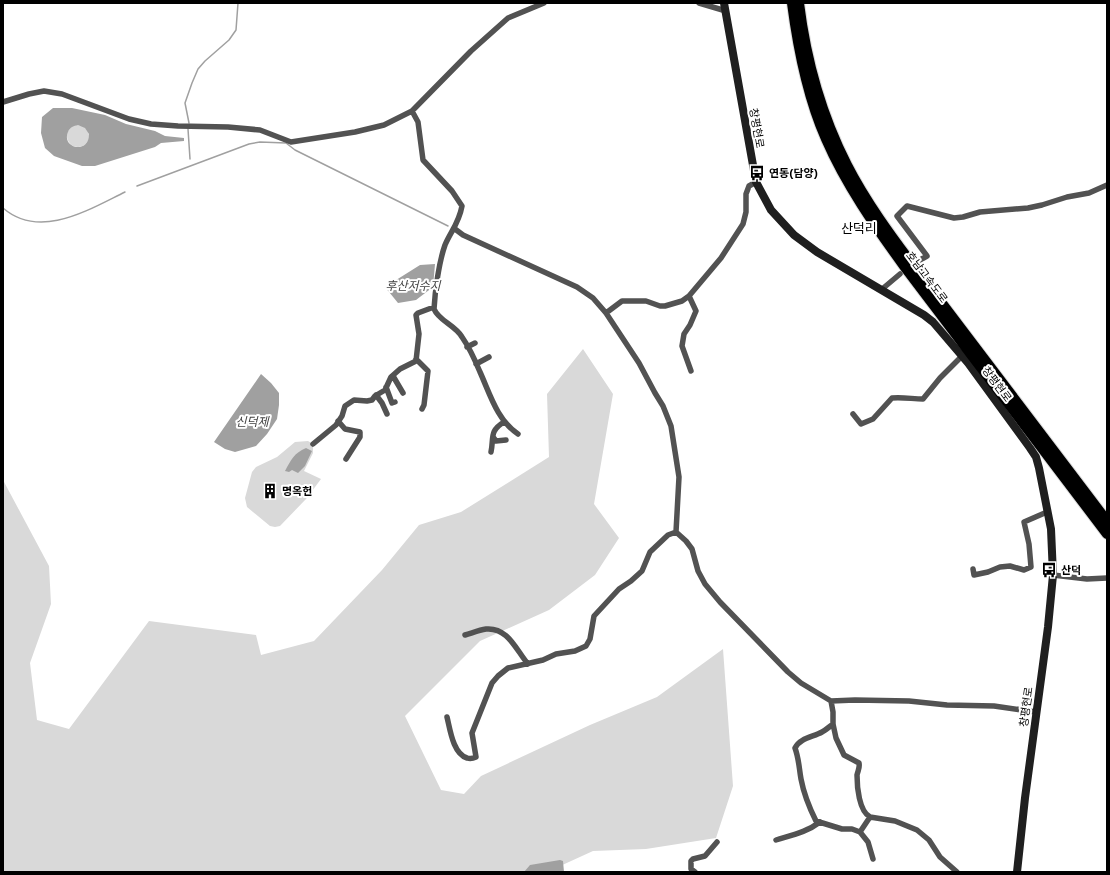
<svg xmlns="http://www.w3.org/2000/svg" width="1110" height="875" font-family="'Golos Text','Noto Sans KR',sans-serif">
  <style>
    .green { fill: #d9d9d9 }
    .water { fill: #a0a0a0; fill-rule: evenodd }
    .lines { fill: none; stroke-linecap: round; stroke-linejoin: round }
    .stream { stroke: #a0a0a0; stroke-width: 1.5 }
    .motorway-casing { stroke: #dbdbdb; stroke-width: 12 }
    .minor { stroke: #525252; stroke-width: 5.5 }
    .secondary { stroke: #1f1f1f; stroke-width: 8 }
    .motorway { stroke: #000; stroke-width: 10 }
    .labels { text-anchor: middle; stroke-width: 4; stroke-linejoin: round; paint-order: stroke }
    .street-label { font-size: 11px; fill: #000; stroke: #fff }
    .poi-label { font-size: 11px; font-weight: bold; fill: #000; stroke: #fff; text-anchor: start }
    .water-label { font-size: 12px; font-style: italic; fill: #414141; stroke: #fff }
    .quarter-label { font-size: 13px; fill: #000; stroke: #fff }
  </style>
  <rect width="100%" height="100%" fill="#fff"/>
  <path class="green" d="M67 136a11 11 0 1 1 22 0a11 11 0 1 1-22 0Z
    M583,349L613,394L594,504L619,538L595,575L549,610L480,641L405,716L441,790L464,794L481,776L590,725L657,697L723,649L733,786L716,838L646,849L593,851L547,872H3V480L49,566L51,604L30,663L37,720L69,729L149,621L256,635L261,655L314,641L382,570L419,525L461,512L549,457L547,394Z
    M308,441L313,444V453L304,471L321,479L306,499L280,526L275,527L270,526L247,507L245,498L252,472L256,467L277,457L295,442Z"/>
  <path class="water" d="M53,108H72L105,115L126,124L155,131L165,136L184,138V141L161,143L155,147L95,166H82L54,156L45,148L41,133L42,117ZM78,125L85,128L89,134C89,155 61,148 68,132C70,127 74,126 78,125Z
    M435,264L433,287L416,300L398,303L385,287L420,265Z
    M261,374L271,383L279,393V405L277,419L267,434L256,446L235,452L225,449L214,442Z
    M306,448L312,451L305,466L298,473L292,470L289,472L285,471C291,460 294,453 306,448Z
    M560,860L563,861L564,872H524L530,865Z"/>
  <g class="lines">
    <path class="stream" d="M189,123L185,103L192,83L198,69L205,61L229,40L236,30L238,3
      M188,129L190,159
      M137,186L249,144L260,142L286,143L295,150L448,226
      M3,208C40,240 88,210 125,192"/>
    <g class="motorway-casing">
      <path id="motorway" d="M792,3C798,49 807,96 826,139C846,185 875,226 904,266L1107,534
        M799,3C806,60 821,114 847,165C866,202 891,236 916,269L1107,521"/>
    </g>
    <path class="minor" d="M699,3L726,11
      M3,102L29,94L44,91L62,94L129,119L151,124L178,126L228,127L260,130L291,142L355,132L384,125L412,111L471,51L508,18L544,3
      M412,111L418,122L423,160L452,191L462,206C459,223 451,231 445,245C439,262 435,291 434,309C439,321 455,325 462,337C469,347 475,360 480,372C490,394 497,420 518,434
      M455,229L463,235L577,287L593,298L606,313L639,363L655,393L663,406L671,426L679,477L676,532L686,541L692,549L698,571L705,584L720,602L788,672L801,683L831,701L855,700L909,701L947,705L994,706L1036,712
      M920,260L927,256L897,216L907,206L954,218L963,217L980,212L1028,208L1042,205L1067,197L1089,193L1107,185
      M881,290L900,274
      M606,313L622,301H646L660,306H665L682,301L689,296
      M467,347L475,343
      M416,359L428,371L424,405L422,409
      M476,364L489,357
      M691,371L682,346L684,334L690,325L696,311L689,296L721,258L743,224L746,212V194L749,186L756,182
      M393,376L403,393
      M386,387L392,403L395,402
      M376,395L382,403L387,414
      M853,414L861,424L873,419L892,398C903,397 913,399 923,399L940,378L962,356
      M338,421L345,429L360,432V437L346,459
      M493,437L496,441L506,440
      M313,444L336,425L342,416L345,406L354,400L367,401L372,400L375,396L385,390L391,377L400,369L416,361L419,334L416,315L418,313L434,307
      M491,452C494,438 489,431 504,422
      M973,569L974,575L988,572L1000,567L1010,566L1024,570L1031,567L1029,544L1024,522L1047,512
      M1053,575L1087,579L1107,578
      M465,635C472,633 479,630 486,629C508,627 516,650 528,664
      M831,701L833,712V724L836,738L844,755L859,763C860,768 858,770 857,775C857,787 859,811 870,817L895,821L917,830L929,840L940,857L957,872
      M447,717C450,729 453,754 467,758C470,759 474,758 476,757L472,733L492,683L498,676L508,668L543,660L556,654L575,651L586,646L590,639L594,616L619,589L631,581L642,571L650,552L668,535L676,532
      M833,724C829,727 826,730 822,732C813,737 800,738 795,748C799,759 799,768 801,779C804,795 809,807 816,821L842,829H852L860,832L868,842L873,859
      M860,832L870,817
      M776,840C792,835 807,832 820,822
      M695,872L691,869V861L693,859L705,856L717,842"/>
    <path class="secondary" d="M724,3L756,182L771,210L794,235L817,252L924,315L933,322L968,363L1030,448L1036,457L1039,468L1051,529L1053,575L1048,627L1025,798L1017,872"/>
    <use href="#motorway" class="motorway"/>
  </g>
  <defs>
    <g id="bus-bare" transform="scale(1.2)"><path d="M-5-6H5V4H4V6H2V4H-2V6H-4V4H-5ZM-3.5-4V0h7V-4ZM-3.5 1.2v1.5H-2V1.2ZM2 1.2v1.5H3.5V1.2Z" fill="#000" stroke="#fff" stroke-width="2.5" paint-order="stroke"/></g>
    <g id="building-bare" transform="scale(1.2)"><path d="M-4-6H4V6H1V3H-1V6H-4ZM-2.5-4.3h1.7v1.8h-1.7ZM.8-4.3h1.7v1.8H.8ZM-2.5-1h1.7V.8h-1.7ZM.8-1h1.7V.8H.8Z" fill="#000" stroke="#fff" stroke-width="2.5" paint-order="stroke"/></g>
  </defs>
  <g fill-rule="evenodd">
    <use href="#bus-bare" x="757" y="173"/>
    <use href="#building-bare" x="270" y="491"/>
    <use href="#bus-bare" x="1049" y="570"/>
  </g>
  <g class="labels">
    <g class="street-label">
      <text transform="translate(757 128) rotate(80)" y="4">창평현로</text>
      <text transform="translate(927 277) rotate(53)" y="4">호남고속도로</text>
      <text transform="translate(997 384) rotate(53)" y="4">창평현로</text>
      <text transform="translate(1026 707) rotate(-82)" y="4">창평현로</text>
    </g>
    <g class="poi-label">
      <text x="769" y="177">연동(담양)</text>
      <text x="282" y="495">명옥헌</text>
      <text x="1061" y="574">산덕</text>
    </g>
    <g class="water-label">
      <text x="413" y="290">후산저수지</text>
      <text x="252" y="426">신덕제</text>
    </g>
    <g class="quarter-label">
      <text x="859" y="233">산덕리</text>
    </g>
  </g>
  <rect width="1110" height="875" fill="none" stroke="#000000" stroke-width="8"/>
</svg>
